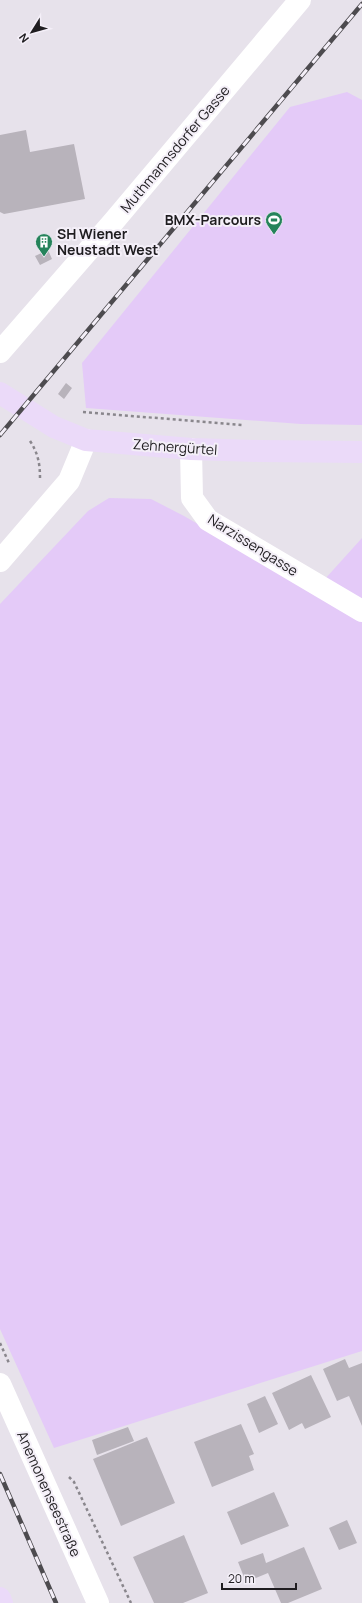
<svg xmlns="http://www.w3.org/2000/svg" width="362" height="1603" font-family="Manrope,sans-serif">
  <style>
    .green { fill: #e4caf8 }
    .building { fill: #b8b3bb }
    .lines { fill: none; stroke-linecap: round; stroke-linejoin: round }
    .path { stroke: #89868c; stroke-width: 2.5; stroke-dasharray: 3 3; stroke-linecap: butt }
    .minor { stroke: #fff; stroke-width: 22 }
    .major { stroke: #ebdaf9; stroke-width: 22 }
    .rail-casing { stroke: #4d4b4f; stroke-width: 4.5 }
    .rail { stroke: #f4eff8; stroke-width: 3; stroke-dasharray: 9; stroke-linecap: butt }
    .labels { text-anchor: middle; stroke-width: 4; stroke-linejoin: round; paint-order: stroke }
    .street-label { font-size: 14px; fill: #1f1d20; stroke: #f4eff8 }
    .poi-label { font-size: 14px; font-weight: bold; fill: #1f1d20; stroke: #f4eff8; text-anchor: end }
  </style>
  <rect width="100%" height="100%" fill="#e7e2eb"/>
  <path class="green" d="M347,92L362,100V425L301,424L86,408L82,363L290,107Z
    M109,498L151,499L184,516L362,619V1351L54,1448L0,1329V604L88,511Z
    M362,538V602L324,580Z"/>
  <path class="building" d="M26,130L30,152L74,144L85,199L4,214L0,212V135Z
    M48,250L52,259L40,265L35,256Z
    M66,383L72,388L64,399L58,394Z
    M345,1359L349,1368L362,1363V1426L349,1396L337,1401L323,1369Z
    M311,1375L331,1417L305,1429L302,1423L289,1430L272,1393Z
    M265,1396L278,1424L259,1433L247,1404Z
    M241,1424L254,1454L249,1456L254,1470L212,1487L194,1442Z
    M128,1427L134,1441L97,1455L92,1440Z
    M147,1437L175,1503L121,1526L93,1459Z
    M274,1492L289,1526L241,1545L227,1512Z
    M347,1520L357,1543L339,1550L329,1528Z
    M184,1535L208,1593L183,1603H154L133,1557Z
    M304,1547L322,1589L288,1603H281L268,1573L246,1582L238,1562L263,1553L266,1563Z"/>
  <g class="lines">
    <path class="path" d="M83,412L242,425
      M30,441C38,453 40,464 40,478
      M0,1343L9,1363
      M69,1477L74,1482L131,1603"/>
    <path class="minor" d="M0,352L114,221L300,0
      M191,449L192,498L208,520L362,611
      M0,561L69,481L86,440
      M0,1384L98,1603"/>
    <path class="major" d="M0,393L54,427L86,440L191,449L259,451L362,452
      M0,1598L2,1603"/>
    <g class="rail-casing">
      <path id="rail" d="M0,435L362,4
        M0,1474L56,1603"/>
    </g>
    <use href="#rail" class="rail"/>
  </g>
  <defs>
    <g id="stadium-pin" transform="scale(0.9)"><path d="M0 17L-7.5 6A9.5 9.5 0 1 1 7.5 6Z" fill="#25835a" stroke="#f4eff8"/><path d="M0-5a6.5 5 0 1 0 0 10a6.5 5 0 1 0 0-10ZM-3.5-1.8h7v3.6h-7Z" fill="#fff"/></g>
    <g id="building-pin" transform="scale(0.9)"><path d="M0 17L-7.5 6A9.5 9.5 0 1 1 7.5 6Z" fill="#25835a" stroke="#f4eff8"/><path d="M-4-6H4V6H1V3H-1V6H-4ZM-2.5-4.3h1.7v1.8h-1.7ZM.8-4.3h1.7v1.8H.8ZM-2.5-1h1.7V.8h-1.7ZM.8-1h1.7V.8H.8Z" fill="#fff"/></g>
  </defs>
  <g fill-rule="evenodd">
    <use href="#stadium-pin" x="274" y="220"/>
    <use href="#building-pin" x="44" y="242"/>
  </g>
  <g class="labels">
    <g class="street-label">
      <text transform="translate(175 149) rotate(-50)" y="5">Muthmannsdorfer Gasse</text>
      <text transform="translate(175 447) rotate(4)" y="5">Zehnergürtel</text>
      <text transform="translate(253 545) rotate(32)" y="5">Narzissengasse</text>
      <text transform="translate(49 1494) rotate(66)" y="5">Anemonenseestraße</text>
    </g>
    <g class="poi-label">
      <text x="261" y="225">BMX-Parcours</text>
      <text x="57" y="239" text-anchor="start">SH Wiener<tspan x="57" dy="16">Neustadt West</tspan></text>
    </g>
  </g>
  <g transform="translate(32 32) rotate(233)" stroke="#f4eff8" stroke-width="3" paint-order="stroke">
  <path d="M0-3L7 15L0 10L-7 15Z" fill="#1f1d20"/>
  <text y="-6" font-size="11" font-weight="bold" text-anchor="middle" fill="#1f1d20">N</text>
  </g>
  <path d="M222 1583v6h74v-6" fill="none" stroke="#1f1d20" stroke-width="2"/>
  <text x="228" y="1583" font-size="12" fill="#1f1d20" stroke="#f4eff8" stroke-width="3" paint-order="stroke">20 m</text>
</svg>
